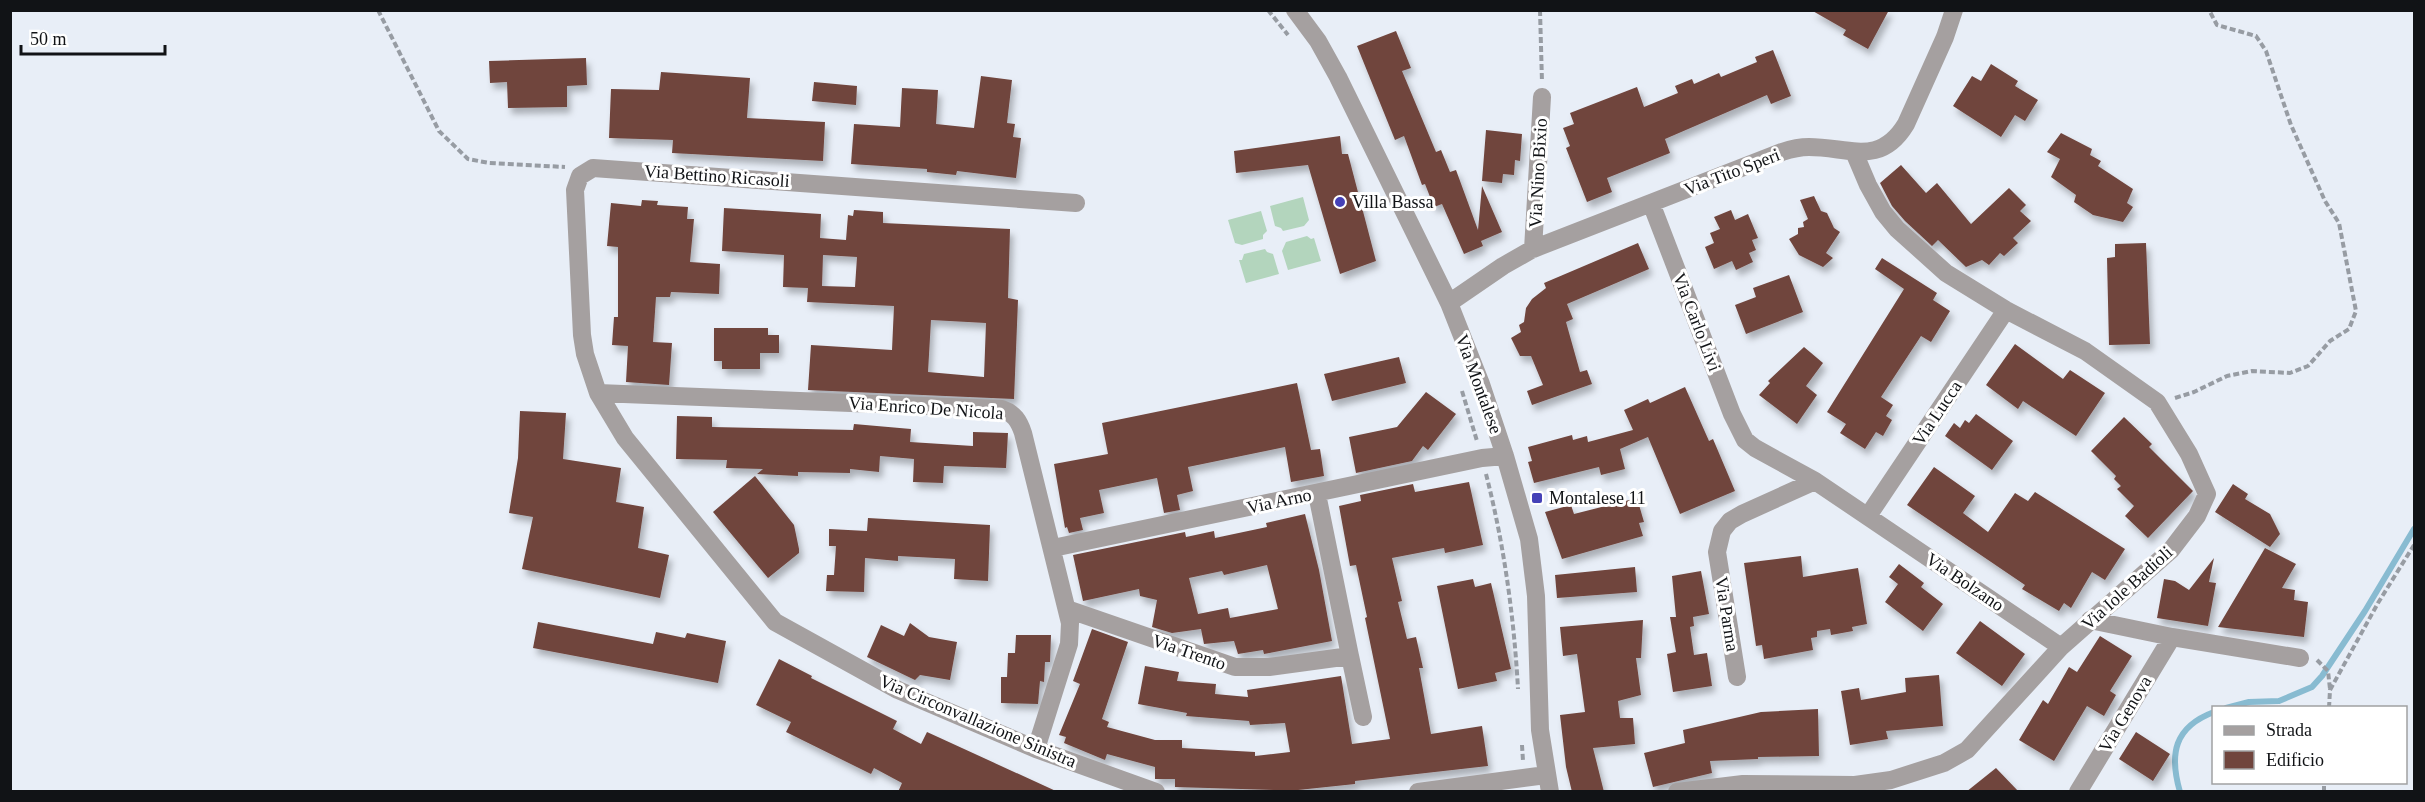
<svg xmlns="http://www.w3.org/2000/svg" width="2425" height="802" font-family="Georgia,serif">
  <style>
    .green { fill: #b3d5bd }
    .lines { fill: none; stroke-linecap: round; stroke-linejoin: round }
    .stream { stroke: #88bbd1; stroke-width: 6 }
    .building { fill: #70453d; fill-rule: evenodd; filter: url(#shadow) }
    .path { stroke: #979ca3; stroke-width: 4; stroke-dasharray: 6 3; stroke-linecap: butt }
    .minor { stroke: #a5a0a0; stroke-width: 18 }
    .poi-dot { fill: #4541b7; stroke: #fff; stroke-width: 2 }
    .labels { text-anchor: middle; stroke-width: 6; stroke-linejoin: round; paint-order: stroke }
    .street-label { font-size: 18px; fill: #111316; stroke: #fff }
    .poi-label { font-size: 18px; fill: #111316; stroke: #fff; text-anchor: start }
  </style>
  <defs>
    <filter id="shadow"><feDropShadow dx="3.5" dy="6" stdDeviation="3" flood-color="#0004"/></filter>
  </defs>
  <rect width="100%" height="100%" fill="#e8eef7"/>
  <path class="green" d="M1303,197L1309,220L1304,226L1283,231L1281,228L1275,226L1270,206Z
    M1261,211L1267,231L1263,235V239L1242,245L1235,243L1228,220Z
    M1307,236L1311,239L1314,238L1321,261L1288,270L1282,251L1286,242Z
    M1265,249L1267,252L1273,254L1279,274L1246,283L1239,260H1242L1244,254Z"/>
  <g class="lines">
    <path class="stream" d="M2226,708L2249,702L2279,701L2312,687L2322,676L2365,611L2414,529
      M2180,792C2169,754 2174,727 2214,712"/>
  </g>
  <path class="building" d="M1811,10H1889L1868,49L1843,35L1846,30Z
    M1396,31L1411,68L1402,71L1436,152L1441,150L1450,172L1456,170L1478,230L1482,186L1502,232L1481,241L1483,246L1464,254L1442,204L1434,207L1425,184L1422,185L1404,136L1395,140L1357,46Z
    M1773,50L1791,96L1771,104L1767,95L1665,139L1670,153L1607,178L1612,192L1587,202L1566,148L1570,146L1563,128L1574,124L1570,113L1637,87L1644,107L1678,93L1675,86L1692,79L1694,84L1719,73L1721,77L1757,62L1755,57Z
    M586,58L587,85L567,86V107L508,108L507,82L490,83L489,61Z
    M1991,64L2018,81L2015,86L2038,100L2025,121L2015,115L2001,137L1953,106L1972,76L1981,81Z
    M661,72L750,78L747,118L825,122L823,161L672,153L673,140L609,138L611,89L659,90Z
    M981,76L1012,80L1007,123L1015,124L1013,137L1021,138L1016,178L957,171L956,175L927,172V169L851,164L854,124L900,127L902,88L938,90L936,124L974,128Z
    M814,82L857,86L856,105L812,101Z
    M1486,130L1522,134L1520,161L1515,160L1514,175L1503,174L1502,183L1482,181Z
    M2061,133L2092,149L2090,155L2101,161L2098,166L2133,189L2127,203L2133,207L2123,222L2093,215L2074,202L2076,195L2051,177L2060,159L2047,152Z
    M1340,136L1342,154H1348L1376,261L1340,274L1308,165L1236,173L1234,151Z
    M1901,165L1926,193L1937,183L1971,224L2009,188L2026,205L2020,211L2031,221L2013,238L2018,243L2004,256L2000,253L1989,265L1982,260L1966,267L1938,240L1932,246L1905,221L1892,206L1880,183Z
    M1814,196L1821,211L1827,213L1834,228L1840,232L1826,253L1833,258L1823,267L1799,255L1789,239L1798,234V228L1804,227L1803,222L1808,219L1800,200Z
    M642,200L658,201L657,205L688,207L687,219H694L690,262L720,264L719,294L671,292L670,297H656L653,342L672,343L669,385L626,382L628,346L612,345L614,317H618V247L607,246L611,203L641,206Z
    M724,208L821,214L820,238L846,240L848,215L853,216L854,210L883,212V223L1010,229L1008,298L1018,300L1014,399L808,390L811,345L892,350L894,306L807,302L808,288L783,287L784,255L722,251ZM823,255L857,257L855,287L822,286ZM931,320L986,323L984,377L928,372Z
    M1731,210L1735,220L1748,214L1758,238L1752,240L1756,250L1749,253L1753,262L1736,270L1732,261L1714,269L1705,247L1714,243L1710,233L1720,229L1714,217Z
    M1638,243L1649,269L1567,304L1573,319L1566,322L1580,372L1587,370L1592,384L1532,405L1527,391L1543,385L1531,356H1520L1511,338L1521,332L1519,325L1524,322L1526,308L1532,299L1546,288L1544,283Z
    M2146,243L2150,344L2109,345L2107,258L2115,257V244Z
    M1882,258L1937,293L1933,300L1950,311L1931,342L1921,336L1881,397L1893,405L1886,416L1892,420L1883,436L1876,432L1865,449L1840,433L1846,424L1827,412L1904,289L1875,269Z
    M1789,275L1803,312L1746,334L1735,305L1756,297L1753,288Z
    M714,328H768V335H779V353H760V369H722V361H714Z
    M2015,344L2063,379L2070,370L2105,393L2076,436L2023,401L2018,409L1986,385Z
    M1804,347L1823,363L1806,386L1817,395L1797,424L1759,395L1770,383L1768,381Z
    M1399,357L1406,383L1332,401L1324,374Z
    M1297,383L1311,450L1320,449L1324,476L1291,482L1285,447L1188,467L1193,491L1177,495L1180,510L1164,513L1157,478L1099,490L1104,513L1080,518L1083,530L1069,533L1067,527L1065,528L1054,464L1108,454L1102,423Z
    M1685,387L1709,441L1713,439L1735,491L1680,514L1648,437L1620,449L1625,469L1601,475L1599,467L1534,483L1528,462L1532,461L1528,447L1572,435L1573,440L1587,436L1588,442L1633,430L1624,410L1648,399L1650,403Z
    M1426,392L1456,414L1428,450L1423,446L1412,461L1356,473L1349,437L1397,427Z
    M520,411L566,413L563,459L621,468L616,502L644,507L638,548L669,555L660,598L522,569L533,517L509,513L518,458Z
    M1976,414L2013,441L1992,470L1945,436L1954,423L1960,428L1965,420L1969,423Z
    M677,416L712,417V427L853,430L854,424L911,429L910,442L973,446V432L1008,433L1006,468L944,466L943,483L913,482L914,459L880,456L879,472L850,469V473L798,472V476L757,474L763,469L726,468L727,460L676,459Z
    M2124,417L2152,444L2149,447L2193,491L2148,538L2125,516L2134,506L2117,489L2121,486L2114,479L2116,476L2091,451Z
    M1934,467L1975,496L1963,513L1988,532L2015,493L2028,501L2035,492L2125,549L2105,580L2092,572L2071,608L2064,603L2059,611L2022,589L2025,585L1907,505Z
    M755,476L794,525L799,549V553L768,578L713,512Z
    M1469,482L1483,545L1445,553L1444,548L1392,558L1402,601L1398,602L1407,639L1416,637L1423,668H1419L1431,734L1482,726L1488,766L1355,781V784L1279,792H1275L1274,790L1175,787V779H1155V767L1107,754L1105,760L1064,743L1066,737L1059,735L1080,684L1073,681L1092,629L1128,642L1102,719L1109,722L1107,727L1155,740H1182V748L1255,752V756L1290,752L1285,723L1250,725L1249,721L1186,716L1187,713L1138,704L1145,666L1179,672L1177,681L1216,684L1215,694L1248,697L1247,690L1341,676L1352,744L1390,739L1365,618L1367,617L1356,565L1350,566L1339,506L1361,501L1360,495L1413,484L1415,492Z
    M2233,484L2248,494L2245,499L2270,514L2280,534L2270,547L2215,512Z
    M1637,498L1644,522L1639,523L1643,536L1562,559L1545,512L1571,505L1574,514Z
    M1305,514L1319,570L1332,641L1264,654L1263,650L1238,654L1234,641L1204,644L1201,629L1172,633L1152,627L1157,600L1140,596L1139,589L1083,601L1073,555L1185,532L1186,537L1214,531L1215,538L1267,527L1266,523ZM1267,565L1278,609L1230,618L1228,608L1198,614L1189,578L1222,571L1224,575Z
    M868,518L990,525L988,581L954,579L955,559L898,556V561L865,558L864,592L826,591L827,575H834L836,546H829V529L867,531Z
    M2265,548L2296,564L2282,588L2295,590L2294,600L2308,602L2304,637L2218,627Z
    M1801,556L1803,577L1858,568L1867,624L1852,627L1853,631L1831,635L1830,629L1817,631V637L1811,638L1813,650L1764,659L1762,645L1756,646L1744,563Z
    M2214,558L2209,582L2216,583L2208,626L2157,618L2164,579L2175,581L2189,590Z
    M1899,564L1924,583L1921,587L1943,604L1923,631L1885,602L1898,584L1889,577Z
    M1635,567L1637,592L1557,598L1555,575Z
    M1701,571L1709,614L1693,617L1694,626L1690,627L1694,655L1707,653L1712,686L1673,692L1667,654L1676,652L1670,617H1676L1672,576Z
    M1473,579L1475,587L1491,583L1511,669L1495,673L1497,681L1458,689L1437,586Z
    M1643,620L1641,658H1636L1641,695L1618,701L1620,718H1633L1635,744L1593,748L1604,792H1572L1566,767L1560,715L1585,712L1577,654L1563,656L1560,627Z
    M1980,621L2025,654L2002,686L1956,653Z
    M538,622L653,644L656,632L685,638L687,633L726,641L718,683L533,648Z
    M910,623L929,637L957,642L950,680L920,675L915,680L867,657L881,625L904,636Z
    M1016,635H1051L1050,662H1045L1044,682L1040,681L1038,704L1001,703V677H1007L1008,653H1015Z
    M2100,636L2132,656L2110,691L2116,695L2104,716L2087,706L2054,761L2019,740L2043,700L2048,704L2069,667L2077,672Z
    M779,659L812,676L811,678L897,721L893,729L921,744L927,732L1058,792H898L902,783L874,768L871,774L786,732L791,722L756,705Z
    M1939,675L1943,726L1886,731L1888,739L1850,745L1841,691L1859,688L1861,700L1906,692L1905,678Z
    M1818,709L1819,756L1758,757V759L1710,761L1712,773L1653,787L1644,753L1685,743L1683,730L1761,712Z
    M2136,732L2170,754L2153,781L2119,759Z
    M1996,768L2019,792H1966Z"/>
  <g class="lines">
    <path class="path" d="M378,10L439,131L468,159L489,163L565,167
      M1268,10L1288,35
      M1540,10L1542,82
      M1462,391L1477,441
      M2175,398L2194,392L2227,376L2252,371L2290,373L2308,366L2330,341L2349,329L2356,311L2339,223L2325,201L2291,125L2266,51L2256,36L2217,25L2209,10
      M1486,474C1504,544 1514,617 1518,689
      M2317,660L2328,671L2330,689
      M2329,708L2330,690L2378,603L2414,545
      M1522,745L1523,761
      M2324,792V782"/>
    <path class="minor" d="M1295,10L1318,41L1338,77L1449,303L1481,384L1505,456L1529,539L1536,596L1540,730L1550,792
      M1076,203L593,168L580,176L575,190L582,335L585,354L598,393L625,438L775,622L898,690L1036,749L1156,792
      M1651,203L1732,414L1745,440L1755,448L1815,481L2061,647
      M1533,249L1542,97
      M1449,303L1503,266L1533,249L1782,152C1791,149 1800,147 1809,147C1849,147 1880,167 1906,124L1945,37L1954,10
      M598,393L1002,409C1014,413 1019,421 1023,433L1070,623L1069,644L1036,749
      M1868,516L2006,310
      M1053,548L1482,458L1505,456
      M1067,609L1235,667H1269L1350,656L1317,494
      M2090,620L2172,637L2300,658
      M1350,656L1363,717
      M1737,677L1717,552L1722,531L1730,521L1742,514L1815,481
      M1418,792L1546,775
      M1677,792L1743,784L1855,785L1891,780L1944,763L1967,750L2061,647L2171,550L2197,516L2207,494L2189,454L2157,402L2085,351L2006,310L1946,273L1897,229L1883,212L1868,185L1854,152
      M2078,792L2172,637"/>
  </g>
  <g class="poi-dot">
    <circle cx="1340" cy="202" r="6"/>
    <rect x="1531" y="492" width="12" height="12" rx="3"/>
  </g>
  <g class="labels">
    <g class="street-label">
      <text transform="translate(1732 172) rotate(-21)" y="6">Via Tito Speri</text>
      <text transform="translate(1538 173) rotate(-87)" y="6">Via Nino Bixio</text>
      <text transform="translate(717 176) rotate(4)" y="6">Via Bettino Ricasoli</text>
      <text transform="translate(1697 322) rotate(69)" y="6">Via Carlo Livi</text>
      <text transform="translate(1479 384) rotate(70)" y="6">Via Montalese</text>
      <text transform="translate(926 408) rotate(4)" y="6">Via Enrico De Nicola</text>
      <text transform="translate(1937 413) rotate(-56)" y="6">Via Lucca</text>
      <text transform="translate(1279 501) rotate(-12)" y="6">Via Arno</text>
      <text transform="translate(1965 582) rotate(34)" y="6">Via Bolzano</text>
      <text transform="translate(2127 588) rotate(-42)" y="6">Via Iole Badioli</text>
      <text transform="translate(1727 614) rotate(81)" y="6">Via Parma</text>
      <text transform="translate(1189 652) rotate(19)" y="6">Via Trento</text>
      <text transform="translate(2125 714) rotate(-59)" y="6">Via Genova</text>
      <text transform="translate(978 721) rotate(23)" y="6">Via Circonvallazione Sinistra</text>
    </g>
    <g class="poi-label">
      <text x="1352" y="208">Villa Bassa</text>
      <text x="1549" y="504">Montalese 11</text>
    </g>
  </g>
  <rect width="2425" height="802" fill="none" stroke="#111316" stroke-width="24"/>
  <rect x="2212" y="706" width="195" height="78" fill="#ffffff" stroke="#a0a1a2" stroke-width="1.5"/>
  <rect x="2224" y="726" width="30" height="9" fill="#a5a0a0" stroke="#a0a1a2" stroke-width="1.5"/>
  <text x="2266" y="736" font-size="18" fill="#111316">Strada</text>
  <rect x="2224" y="751" width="30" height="18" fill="#70453d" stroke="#a0a1a2" stroke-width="1.5"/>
  <text x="2266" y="766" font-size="18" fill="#111316">Edificio</text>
  <path d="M21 45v9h144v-9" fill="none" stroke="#111316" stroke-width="3"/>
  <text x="30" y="45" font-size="18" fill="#111316" stroke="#ffffff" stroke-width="4.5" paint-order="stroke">50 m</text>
</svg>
